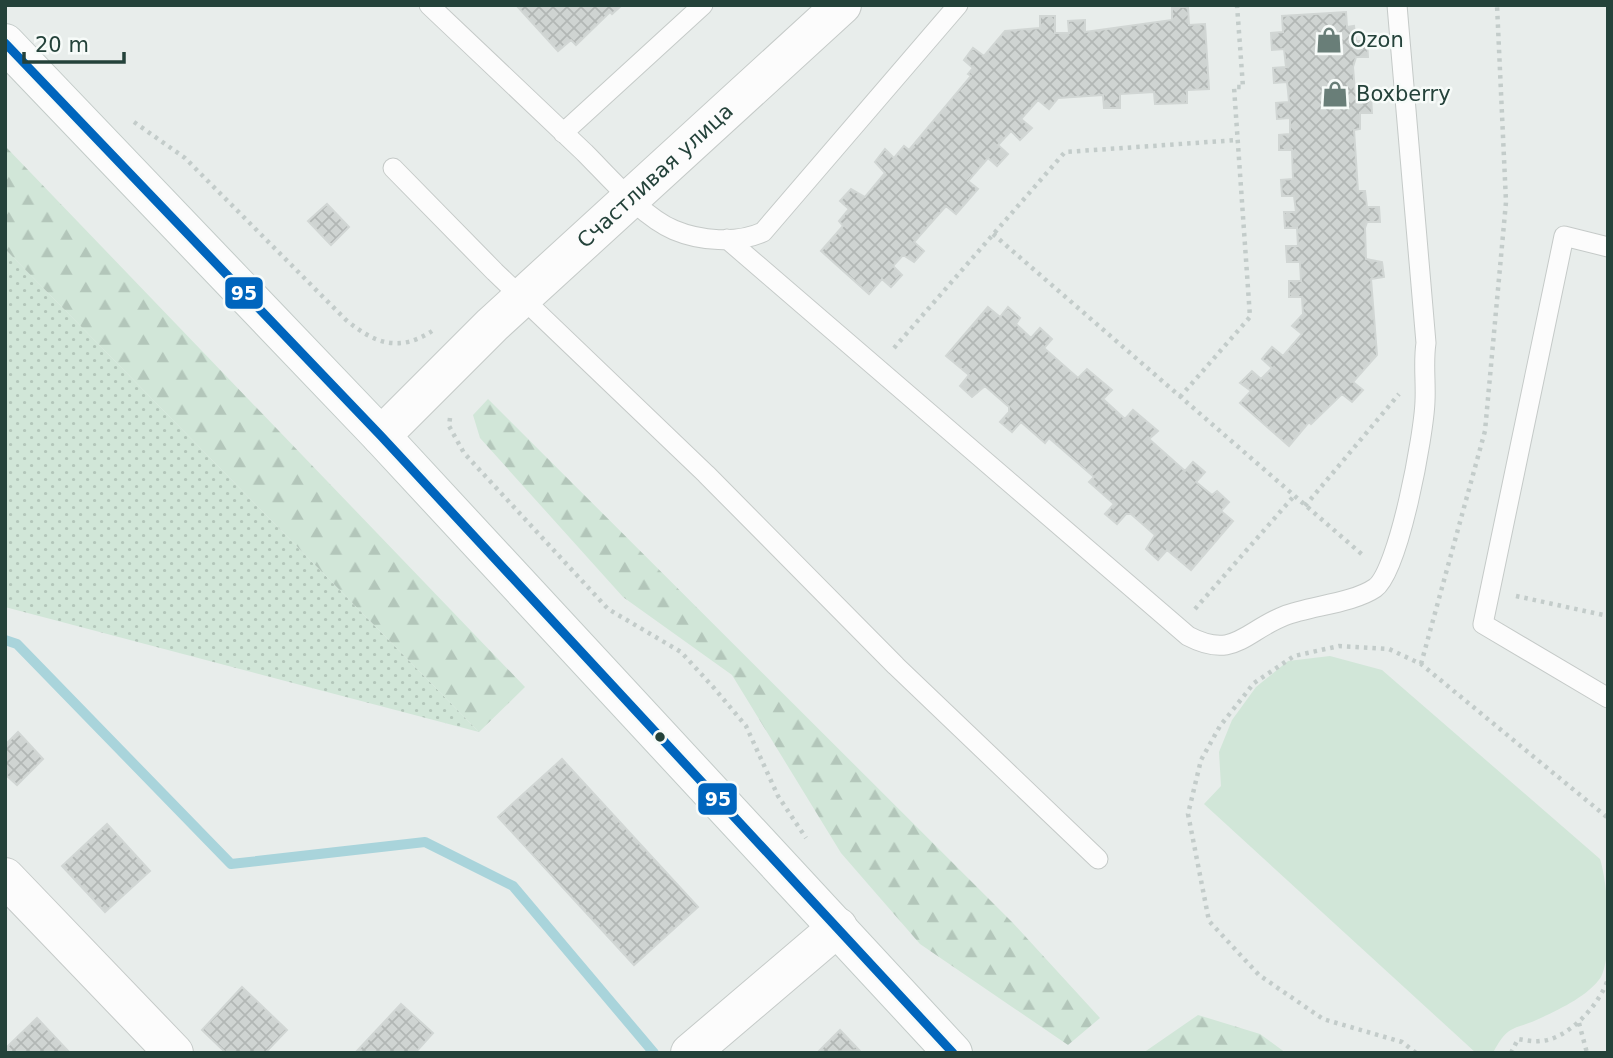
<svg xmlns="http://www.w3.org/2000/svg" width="1613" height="1058" font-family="'DejaVu Sans',sans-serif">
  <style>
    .grass { fill: url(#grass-dots) }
    .forest { fill: url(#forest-firs) }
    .garden { fill: #d1e6d8 }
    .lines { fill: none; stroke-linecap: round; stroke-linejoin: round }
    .stream { stroke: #a9d4db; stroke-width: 10 }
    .building { fill: url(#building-cross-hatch); stroke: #d1d6d4; stroke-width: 2 }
    .lane-casing { stroke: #c5cac8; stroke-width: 21 }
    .street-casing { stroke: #c5cac8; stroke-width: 40 }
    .secondary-casing { stroke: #c3cbc8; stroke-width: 40 }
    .path { stroke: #c3ccca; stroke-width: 4.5; stroke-dasharray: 3.5 5; stroke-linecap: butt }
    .lane { stroke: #fcfcfc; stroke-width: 19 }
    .street { stroke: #fcfcfc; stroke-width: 38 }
    .secondary { stroke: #fcfcfc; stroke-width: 38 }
    .bus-1-casing { stroke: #f7fbf9; stroke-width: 14 }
    .bus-1 { stroke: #0065bd; stroke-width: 9 }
    .bus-dot { fill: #24423a; stroke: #f7fbf9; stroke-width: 2.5 }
    .labels { text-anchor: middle; stroke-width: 5; stroke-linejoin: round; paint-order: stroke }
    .poi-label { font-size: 21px; fill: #24423a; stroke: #f7fbf9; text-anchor: start }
    .street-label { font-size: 21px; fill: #24423a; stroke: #f7fbf9 }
    .line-badge { stroke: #f7fbf9; stroke-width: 2.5 }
    .badge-label { font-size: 19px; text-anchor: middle; font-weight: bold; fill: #fff }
  </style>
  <defs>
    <pattern id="grass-dots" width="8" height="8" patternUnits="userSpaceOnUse" patternTransform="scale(1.75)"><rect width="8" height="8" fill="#d1e6d8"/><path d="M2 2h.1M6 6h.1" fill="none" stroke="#b3c6ba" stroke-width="1.8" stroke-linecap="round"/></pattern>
    <pattern id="forest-firs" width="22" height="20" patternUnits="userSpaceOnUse" patternTransform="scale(1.75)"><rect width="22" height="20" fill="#d1e6d8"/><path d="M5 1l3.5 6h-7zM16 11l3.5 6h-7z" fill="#b3c6ba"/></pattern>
    <pattern id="building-cross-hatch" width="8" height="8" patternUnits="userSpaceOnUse" patternTransform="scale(1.75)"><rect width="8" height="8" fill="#cfd4d2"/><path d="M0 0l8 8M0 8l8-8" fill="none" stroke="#b2b7b5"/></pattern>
  </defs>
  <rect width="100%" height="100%" fill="#e8edeb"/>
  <path class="grass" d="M5,249L479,732L5,607Z"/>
  <path class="forest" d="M5,146L525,687L479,732L5,249Z
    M488,399L1012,922L1100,1018L1068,1045L920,944L841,853L732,675L623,597L480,438L473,415Z
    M1198,1015L1260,1034L1286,1053H1143Z"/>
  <path class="garden" d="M1330,656L1382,670L1600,859C1608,884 1613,953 1601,977C1589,995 1562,1008 1543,1017C1515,1031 1509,1022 1493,1053H1476L1204,804L1221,786L1219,752L1232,720L1256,687L1288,661Z"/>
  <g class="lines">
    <path class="stream" d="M5,640L17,644L231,864L425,842L513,886L654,1053"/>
  </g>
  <path class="building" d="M516,5H622L612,14L610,12L576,45L571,40L558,51Z
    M1172,7H1188L1189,25L1205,24L1209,89L1187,90V103L1155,104L1154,92L1120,94V108H1104L1103,95L1058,98L1049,109L1038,100L1021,119L1032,128L1020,140L1011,131L998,145L1008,154L997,166L988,158L968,181L978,189L956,214L946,206L914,242L924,251L914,262L903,255L893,266L902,275L891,287L882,279L869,294L821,251L843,226L839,221L849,209L840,201L851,189L865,197L885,173L875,162L885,149L894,158L904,146L909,150L971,76L968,74L973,68L964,60L973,48L984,56L1005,31L1040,28V16H1055V33H1069L1068,21L1085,20V32L1172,20Z
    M1346,12L1347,27L1354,26L1356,41H1367L1368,57H1356L1353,67L1355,92H1359V96H1371L1372,113H1360V129L1354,130L1358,191H1365L1367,207H1379L1380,222H1367L1365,228L1366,259L1382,262L1384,277L1371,279L1377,355L1353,382L1363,390L1352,402L1342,394L1311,424L1309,422L1289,446L1240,403L1251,391L1240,383L1252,371L1261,379L1272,368L1262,359L1272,347L1283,356L1302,334L1292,326L1303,314L1302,297H1289V281H1301L1300,262H1287L1286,246H1298L1297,228H1285L1284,212H1296L1294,196H1282L1281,180L1293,179L1292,150H1279V135L1290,134V118L1277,119L1276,103L1289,102L1288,91L1287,82L1274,83L1273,68L1286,67L1284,49L1272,50L1271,33L1283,32L1282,16Z
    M327,204L349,227L331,245L308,221Z
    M988,307L1000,317L1008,307L1020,318L1016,324L1031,338L1040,328L1052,339L1044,348L1078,378L1087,369L1112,390L1103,399L1125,419L1133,410L1158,431L1149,439L1185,471L1193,462L1205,472L1196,482L1212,495L1217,491L1229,502L1221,511L1233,521L1191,570L1167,550L1158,560L1146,549L1155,535L1131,514H1126L1117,524L1105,514L1114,504L1089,482L1094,477L1049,438L1045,443L1021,422L1012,432L1000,422L1009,412V407L985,386L972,397L960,386L969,375L946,356Z
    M18,732L43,759L17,785L5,774V745Z
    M562,759L698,907L634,965L498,817Z
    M107,824L150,871L105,912L62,866Z
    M242,987L287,1030L265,1053H226L202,1030Z
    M401,1004L433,1033L415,1053H355Z
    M37,1018L70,1053H5V1049Z
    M840,1030L859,1050L817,1053Z"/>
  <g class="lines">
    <g class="lane-casing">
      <path id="lane" d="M429,5C481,55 533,104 585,153C609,177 643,217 674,230C700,241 737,244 763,232L958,5
        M563,133L703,5
        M393,168L495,272L706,474L896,666L1098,859
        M727,239L1188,636C1234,660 1244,632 1284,616C1310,606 1353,603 1375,588C1399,571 1424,434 1425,401C1426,381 1423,363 1426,343L1397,5
        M1608,247L1564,236L1483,624L1608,698"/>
    </g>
    <g class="street-casing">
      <g id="street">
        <path id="s1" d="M381,436L492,325L842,5"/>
        <path d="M5,877L174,1053"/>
        <path d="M690,1053L838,927"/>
      </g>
    </g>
    <g class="secondary-casing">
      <path id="secondary" d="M5,43L381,436L953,1053"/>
    </g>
    <path class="path" d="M134,122L185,158L346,320C374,343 399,353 432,331
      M993,234L1365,557
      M894,348L1065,152L1238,140
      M1180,397L1250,317L1234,87H1243L1237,5
      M450,418L449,426L464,453L608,609L681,652L714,688L746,726L778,796L806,838
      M1305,506L1399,394
      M1516,596L1608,616
      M1195,609L1294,496
      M1421,664L1485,431L1506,202L1497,5
      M1579,1023L1587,1053
      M1416,1053L1402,1042L1323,1019L1259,975L1209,921L1188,814L1201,760L1220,726L1254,683L1294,656L1339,646L1389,649L1421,664L1608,818
      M1511,1053L1518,1039C1525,1040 1533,1042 1540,1041C1568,1040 1600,1004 1608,979"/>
    <use href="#lane" class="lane"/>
    <use href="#street" class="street"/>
    <use href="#secondary" class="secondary"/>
    <g class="bus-1-casing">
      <path id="bus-1" d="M5,43L381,436L953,1053"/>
    </g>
    <use href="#bus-1" class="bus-1"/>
  </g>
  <defs>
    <g id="shop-bare" transform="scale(2.1)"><path d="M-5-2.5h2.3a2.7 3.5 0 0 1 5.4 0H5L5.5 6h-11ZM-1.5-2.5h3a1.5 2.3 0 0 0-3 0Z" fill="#697e78" stroke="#f7fbf9" stroke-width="2.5" paint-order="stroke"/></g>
  </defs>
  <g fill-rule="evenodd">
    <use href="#shop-bare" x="1329" y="40"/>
    <use href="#shop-bare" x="1335" y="94"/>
  </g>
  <circle class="bus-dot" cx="660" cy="737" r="6"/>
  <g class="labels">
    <g class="poi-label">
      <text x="1350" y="47">Ozon</text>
      <text x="1356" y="101">Boxberry</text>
    </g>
    <g class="street-label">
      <text dy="7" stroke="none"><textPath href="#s1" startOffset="378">Счастливая улица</textPath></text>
    </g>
  </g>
  <g class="line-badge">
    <rect x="224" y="276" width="40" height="34" rx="7" fill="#0065bd"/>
    <rect x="697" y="782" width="41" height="34" rx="7" fill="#0065bd"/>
  </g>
  <g class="badge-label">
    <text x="244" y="300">95</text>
    <text x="718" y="806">95</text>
  </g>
  <rect width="1613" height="1058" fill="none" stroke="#24423a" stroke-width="14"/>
  <path d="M24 52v10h100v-10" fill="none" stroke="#24423a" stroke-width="3.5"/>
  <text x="35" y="52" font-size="21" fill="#24423a" stroke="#f7fbf9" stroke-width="5" paint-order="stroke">20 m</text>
</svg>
